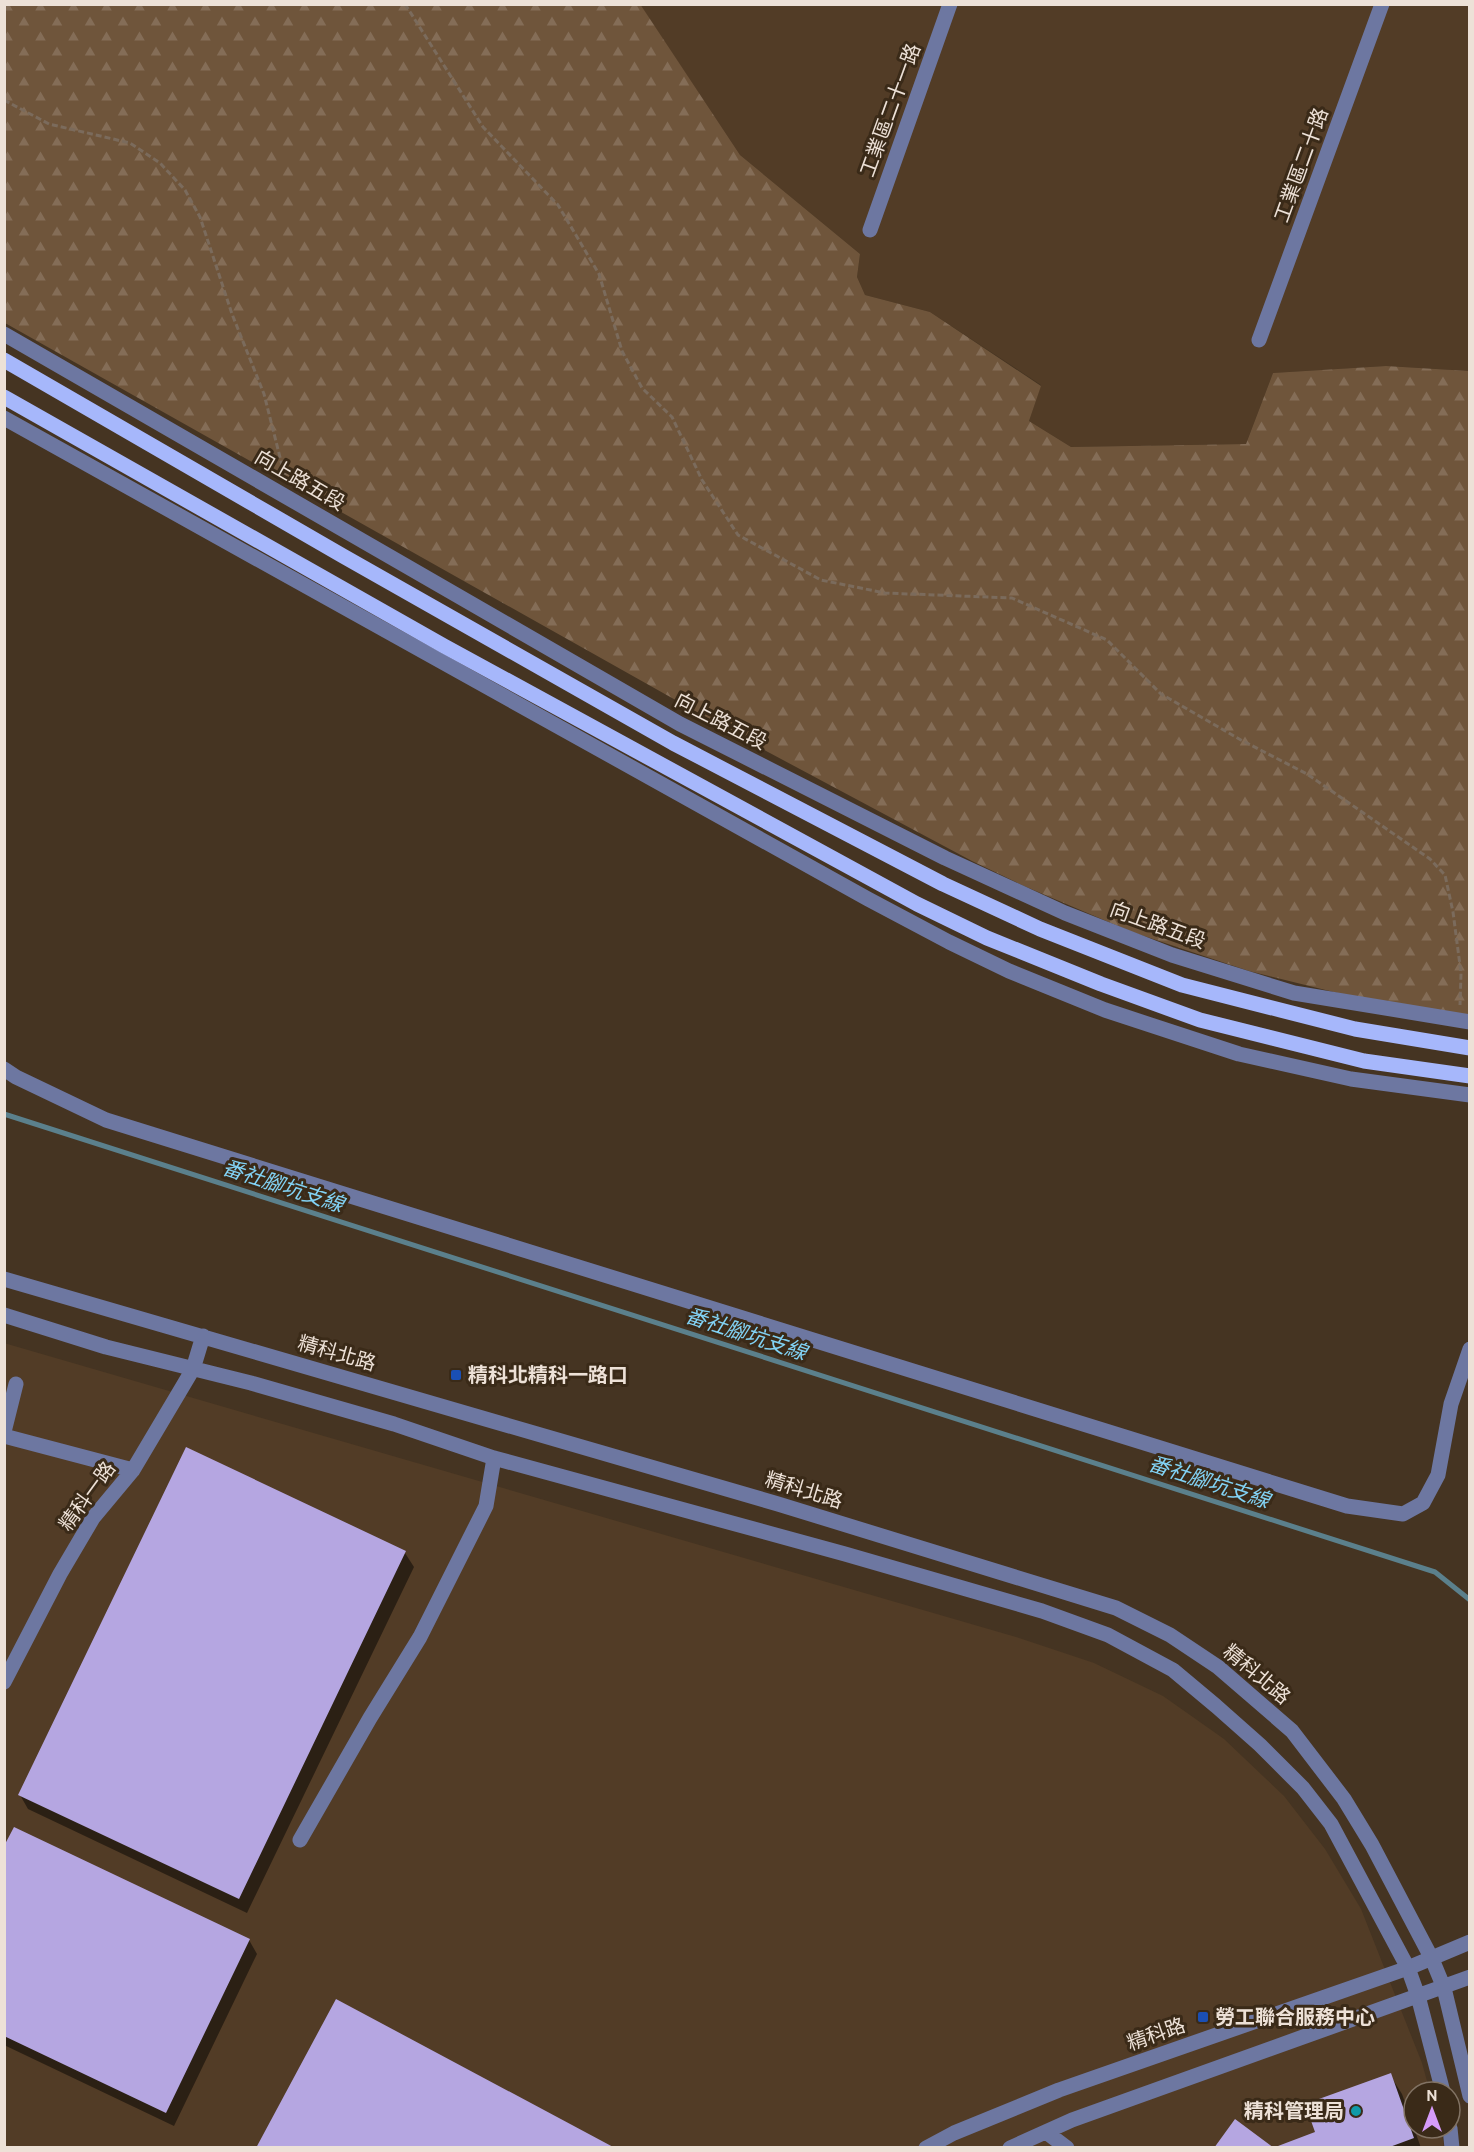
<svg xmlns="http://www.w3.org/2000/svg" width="1474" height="2152" font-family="Cabin,'Noto Sans TC',sans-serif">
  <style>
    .built { fill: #523c26 }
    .forest { fill: url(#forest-firs) }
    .shadow { fill: #0007 }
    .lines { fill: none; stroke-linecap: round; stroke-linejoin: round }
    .stream { stroke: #5b808c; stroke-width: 5 }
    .building { fill: #b5a6e1 }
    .path { stroke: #7b6b5c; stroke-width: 3; stroke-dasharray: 6 3; stroke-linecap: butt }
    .minor { stroke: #6d77a1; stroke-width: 15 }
    .major { stroke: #a6b7fb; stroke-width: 15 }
    .transit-dot { fill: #1a4fb4; stroke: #3a2a18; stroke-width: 2 }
    .culture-dot { fill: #0f9aa8; stroke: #3a2a18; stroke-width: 2 }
    .labels { text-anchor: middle; stroke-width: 6; stroke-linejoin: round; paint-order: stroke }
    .street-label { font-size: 20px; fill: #ede1d7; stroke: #3a2a18 }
    .poi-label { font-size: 20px; font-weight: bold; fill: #ede1d7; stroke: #3a2a18; text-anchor: start }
    .water-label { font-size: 21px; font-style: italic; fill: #82d2f4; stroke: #3a2a18 }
  </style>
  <defs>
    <pattern id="forest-firs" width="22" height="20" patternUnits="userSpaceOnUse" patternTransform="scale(1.5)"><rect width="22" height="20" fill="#6f553b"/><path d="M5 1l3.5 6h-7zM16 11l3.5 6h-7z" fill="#846d57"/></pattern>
  </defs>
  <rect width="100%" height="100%" fill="#453422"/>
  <path class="built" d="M640,5H1469V371L1386,366L1273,373L1246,444L1071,447L1029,421L1041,385L930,312L865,295L857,277L860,254L740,155Z
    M4,1343L1016,1637L1094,1663L1163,1696L1224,1739L1284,1796L1325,1849L1361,1909L1422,2063L1430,2092H1414V2128H1441L1444,2147H5Z"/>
  <path class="forest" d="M640,4L740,155L860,254L857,277L865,295L930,312L1041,386L1029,421L1071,447L1246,444L1273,373L1386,366L1469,371V1015L1370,1001L1249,971L1132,932L1024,886L972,861L768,752L5,323V5Z"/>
  <path class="shadow" d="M405,1553L414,1567L247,1913L28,1809L20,1795Z
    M4,1850L249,1940L257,1954L174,2126L4,2045Z
    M1390,2075L1402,2094L1421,2148H1277L1317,2133Z"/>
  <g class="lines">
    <path class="stream" d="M4,1114L1435,1572L1470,1600"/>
  </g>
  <path class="building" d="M186,1447L406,1551L239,1899L18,1795Z
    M14,1827L250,1939L166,2113L4,2036V1846Z
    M336,1999L615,2148H256Z
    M1391,2073L1414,2138L1387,2148H1278V2146L1315,2132L1305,2104Z
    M1235,2119L1274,2148H1214Z"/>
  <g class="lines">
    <path class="path" d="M405,4L483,127L558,205L599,274L622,351L642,388L672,417L702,480L738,535L821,580L885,593L1012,598L1107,640L1161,694L1241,740L1307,774L1430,859L1445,875L1453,912L1461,973L1460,1005
      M4,100L49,124L130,143L160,163L185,190L200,217L232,314L264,394L285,477"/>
    <path class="minor" d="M870,230L950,4
      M4,334L680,724L945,858L1065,913L1172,955L1294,993L1470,1022
      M1259,340L1382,4
      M4,418L868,899L949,942L1009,971L1105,1010L1239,1054L1351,1079L1470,1095
      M4,1069L16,1077L106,1120L1347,1506L1403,1514L1423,1503L1438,1475L1451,1404L1470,1349
      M4,1279L778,1504L1116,1608L1170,1635L1218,1667L1292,1731L1344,1799L1372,1845L1432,1959L1444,1988L1470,2096
      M4,1315L106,1347L251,1383L394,1424L494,1458L845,1554L1042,1611L1108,1635L1173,1670L1216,1706L1260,1745L1303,1788L1331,1824L1408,1968L1418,1996L1443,2092
      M4,1432L16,1384
      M4,1436L133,1470
      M4,1682L60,1574L93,1518L133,1470L193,1369L203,1336
      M300,1840L370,1718L420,1637L486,1506L494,1458
      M1450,2128L1452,2148
      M1046,2132L1067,2148
      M926,2148L954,2133L1059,2090L1408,1968L1470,1942
      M1010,2148L1072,2120L1470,1977"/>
    <path class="major" d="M4,360L343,556L673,743L943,884L1040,929L1182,985L1355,1029L1470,1048
      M4,397L444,646L917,904L987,938L1101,984L1200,1020L1364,1061L1470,1076"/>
  </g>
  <g class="transit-dot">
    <rect x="450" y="1369" width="12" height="12" rx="3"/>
    <rect x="1197" y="2011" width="12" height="12" rx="3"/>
  </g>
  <circle class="culture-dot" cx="1356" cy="2111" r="6"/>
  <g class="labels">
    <g class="street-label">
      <text transform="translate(890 110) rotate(-70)" y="7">工業區二十一路</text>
      <text transform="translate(1301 165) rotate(-70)" y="7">工業區二十路</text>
      <text transform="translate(300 480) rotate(30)" y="7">向上路五段</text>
      <text transform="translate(721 721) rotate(27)" y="7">向上路五段</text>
      <text transform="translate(1158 925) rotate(20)" y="7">向上路五段</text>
      <text transform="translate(337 1353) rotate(16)" y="7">精科北路</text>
      <text transform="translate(804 1490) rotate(17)" y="7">精科北路</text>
      <text transform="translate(87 1496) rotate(-54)" y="7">精科一路</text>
      <text transform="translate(1257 1674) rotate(40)" y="7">精科北路</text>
      <text transform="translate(1156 2034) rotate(-19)" y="7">精科路</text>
    </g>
    <g class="poi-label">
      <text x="468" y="1382">精科北精科一路口</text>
      <text x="1215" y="2024">勞工聯合服務中心</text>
      <text x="1344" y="2118" text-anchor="end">精科管理局</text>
    </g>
    <g class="water-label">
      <text transform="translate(283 1186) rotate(18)" y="7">番社腳坑支線</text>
      <text transform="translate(746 1334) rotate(18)" y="7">番社腳坑支線</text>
      <text transform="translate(1209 1482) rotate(18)" y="7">番社腳坑支線</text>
    </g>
  </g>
  <rect width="1474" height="2152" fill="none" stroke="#ede1d7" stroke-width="12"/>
  <g transform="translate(1432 2110)"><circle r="28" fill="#3a2a18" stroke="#827364" stroke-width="1.5"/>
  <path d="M0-4.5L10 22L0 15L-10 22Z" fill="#d69bfa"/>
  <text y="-9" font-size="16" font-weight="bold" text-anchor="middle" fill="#ede1d7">N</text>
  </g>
</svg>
